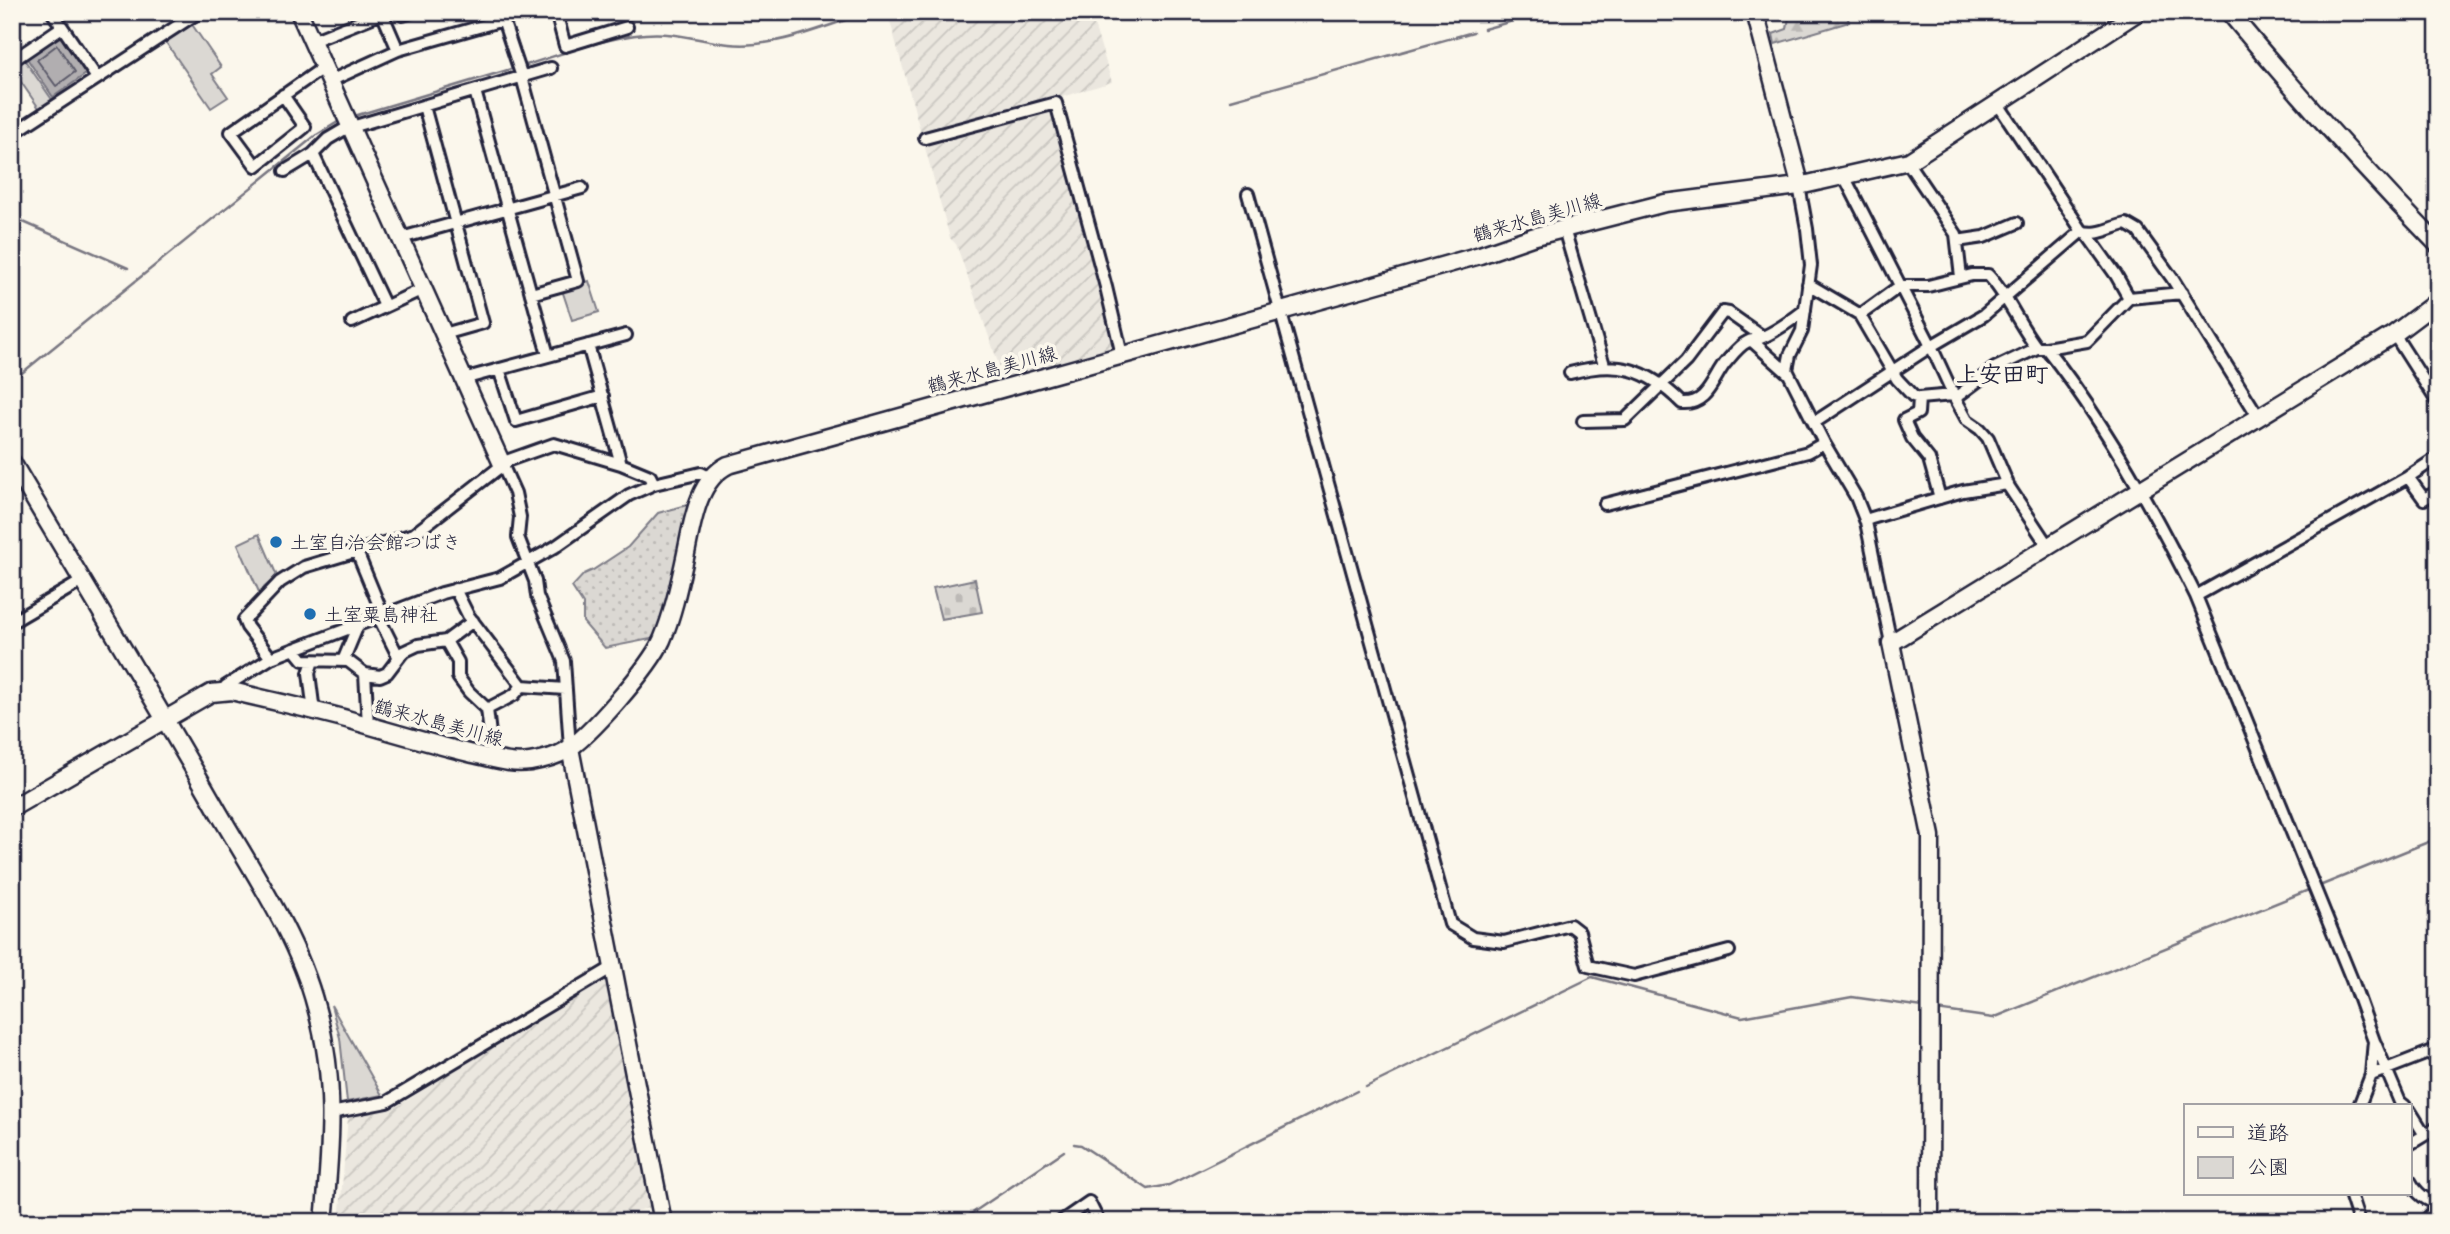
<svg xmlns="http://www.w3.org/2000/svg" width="2450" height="1234" font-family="Pangolin,'Klee One',sans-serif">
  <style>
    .industrial { fill: url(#industrial-furrows) }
    .grass { fill: url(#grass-dots); stroke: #7e7d87; stroke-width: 2 }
    .forest { fill: url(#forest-firs); stroke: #7e7d87; stroke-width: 2 }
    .cemetery { fill: url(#cemetery-stones); stroke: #7e7d87; stroke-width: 2 }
    .green { fill: #dbd8d3; stroke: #7e7d87; stroke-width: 2 }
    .water { fill: #b1aeb0; stroke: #787681; stroke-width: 2 }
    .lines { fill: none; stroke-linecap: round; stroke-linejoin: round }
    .shore { stroke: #5b5a6a; stroke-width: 2 }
    .stream { stroke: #787681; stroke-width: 2.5 }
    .street-casing { stroke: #22223b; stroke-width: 16 }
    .secondary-casing { stroke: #22223b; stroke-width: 21 }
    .street { stroke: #fbf7ec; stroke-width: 10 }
    .secondary { stroke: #fbf7ec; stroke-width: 16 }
    .poi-dot { fill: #1f6fb2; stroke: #fbf7ec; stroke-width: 2.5 }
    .labels { text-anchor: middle; stroke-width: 7; stroke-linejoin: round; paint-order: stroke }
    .street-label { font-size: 19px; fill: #22223b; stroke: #fbf7ec }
    .poi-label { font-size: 19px; fill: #22223b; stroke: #fbf7ec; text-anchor: start }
    .quarter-label { font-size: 23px; font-weight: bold; fill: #22223b; stroke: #fbf7ec }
  </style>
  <defs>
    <pattern id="industrial-furrows" width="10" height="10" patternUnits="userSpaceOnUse" patternTransform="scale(1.75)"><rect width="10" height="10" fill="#ebe7df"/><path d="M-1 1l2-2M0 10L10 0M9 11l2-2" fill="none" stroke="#c9c6c0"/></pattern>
    <pattern id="grass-dots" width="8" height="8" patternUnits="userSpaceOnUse" patternTransform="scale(1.75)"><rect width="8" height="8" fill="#dbd8d3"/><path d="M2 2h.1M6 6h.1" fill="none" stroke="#bcb9b6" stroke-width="1.8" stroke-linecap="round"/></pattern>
    <pattern id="forest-firs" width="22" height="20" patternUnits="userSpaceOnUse" patternTransform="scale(1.75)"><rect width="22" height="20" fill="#dbd8d3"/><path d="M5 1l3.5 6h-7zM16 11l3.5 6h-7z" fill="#bcb9b6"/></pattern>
    <pattern id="cemetery-stones" width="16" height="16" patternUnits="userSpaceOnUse" patternTransform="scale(1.75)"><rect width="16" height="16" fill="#dbd8d3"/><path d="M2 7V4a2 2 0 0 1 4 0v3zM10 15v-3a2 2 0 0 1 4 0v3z" fill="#bcb9b6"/></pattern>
  </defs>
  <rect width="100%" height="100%" fill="#fbf7ec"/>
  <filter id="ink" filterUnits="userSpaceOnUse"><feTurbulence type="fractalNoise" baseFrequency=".0143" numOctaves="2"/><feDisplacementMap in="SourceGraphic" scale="14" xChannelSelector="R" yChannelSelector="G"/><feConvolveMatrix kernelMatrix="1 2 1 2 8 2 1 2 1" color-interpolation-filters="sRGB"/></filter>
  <g filter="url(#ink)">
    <path class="industrial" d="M893,12H1090L1112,82L1055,99L1118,351L1004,379L956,244L950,238L888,14Z
      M609,974L654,1206L602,1222H339L348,1117L398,1106Z"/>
    <path class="grass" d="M691,504L668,604L656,638L605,648L583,622V604L572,587L584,574L593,570L628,547L658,513Z"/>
    <path class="forest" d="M1787,12H1846L1849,22L1775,44L1773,34L1787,29L1789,17Z"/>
    <path class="cemetery" d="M975,579L982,612L941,619L933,588Z"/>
    <path class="green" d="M191,23L221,67L212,74L228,97L211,108L165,41Z
      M24,59L53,101L41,111L12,69V67Z
      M589,281L599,312L572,320L562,290Z
      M259,534L277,576L259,592L238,544Z
      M331,1005L382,1095L347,1102L340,1038Z"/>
    <path class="water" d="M59,34L86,74L53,97L26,57Z"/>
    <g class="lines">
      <path class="shore" d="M57,45L75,72L56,86L37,60Z"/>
      <path class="stream" d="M1484,29L1546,12
        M526,65C565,53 604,38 645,34C674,31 700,41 729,44C775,49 825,26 869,12
        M1231,100L1473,32
        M351,117L511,69
        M12,217L128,268
        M12,381L315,136L341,120
        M2317,887L2438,838
        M1937,1010L1993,1018L2311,889
        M1366,1087L1592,977L1742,1017L1852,997L1923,1007
        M1074,1144L1081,1145L1148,1189L1169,1185L1357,1091
        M959,1222L1064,1151"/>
      <g class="street-casing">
        <path id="street" d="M52,12L97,78
          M556,12L565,46L627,27
          M403,15L412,12
          M312,41L382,13L398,50
          M12,61L62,27
          M330,81L398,50L503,20L522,77L578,281L531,294
          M475,91L548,355
          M283,95L305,127L256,166L231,132L324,67
          M1998,104L2082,231
          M424,106L483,323L444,334
          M12,134L199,12
          M925,138L1056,103L1106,287L1122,355
          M313,154L385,306
          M1909,161L1912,169L1956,234L1961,277
          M285,171L313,154L328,139L345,129L551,68
          M1844,176L1931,346L1955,398L1995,368L2037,348
          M1799,186L1807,229L1811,265L1802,331L1790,355L1787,370L1824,443L1856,497L1866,522L1891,643
          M1248,194L1450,924L1473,938L1504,942L1570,925L1579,932L1588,966L1634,976L1729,951
          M1564,229L1604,365
          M2082,231C2097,237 2111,227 2126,224L2138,231L2172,278L2258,416
          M2086,233L2116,275L2129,298
          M401,238L582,188
          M1957,241L1984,237L2017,223
          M1808,284L1859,314L1897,379L1913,396L1919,398L1953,395
          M1860,315L1900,286H1928L1972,275H1988C2006,293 2020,327 2037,348H2046C2105,422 2154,511 2196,596L2352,980L2374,1041L2371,1075L2359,1106
          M352,322L423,289
          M2394,334L2438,403
          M1752,341L1789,374
          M588,345L621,464
          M2046,348L2087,341L2129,298L2182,293
          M499,369L516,421L603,396
          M1570,373C1617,360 1647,368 1682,403C1709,405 1713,376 1727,361C1733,354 1740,345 1747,342C1752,339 1758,340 1763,337C1778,330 1792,320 1805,310
          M463,379L626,335
          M1919,398L1918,413L1904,420L1912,438L1929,459L1940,498
          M1955,398L1967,420L1980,429L1988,438L2009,487L2048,546
          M1583,421L1625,420L1686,361L1723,312L1729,313L1763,337
          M1815,422L1931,346L1984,315L2082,231
          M502,464L515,493L520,517L518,537L535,581L537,596L564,661L570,748
          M2408,477L2424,499L2438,491
          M1605,504L1808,452L1824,443
          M1865,520L1963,491L2007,484
          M357,552L383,615
          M455,589L468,615L522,686L565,689
          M2196,596L2408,477L2438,457
          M379,618L398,656
          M12,622L82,581
          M446,641L458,662V677L469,692L487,709
          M294,649L303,660L348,661L365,674L380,676L387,673L403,652L418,645L446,641L473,621
          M271,658L247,627L244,620L280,582L304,567L414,534L509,460L554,444L621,464L650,476L654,484
          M313,661L309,673L314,712
          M343,661L358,625
          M365,674L368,725
          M222,691L226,686L271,658L442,593L500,578L555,547L629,495L654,484L701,473L711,478
          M493,759L487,709L514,695L522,686
          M2375,1043L2400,1102L2405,1106
          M2371,1075L2438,1049
          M2410,1111L2425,1135
          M331,1113L387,1102L613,967
          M2410,1144L2438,1127
          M2410,1181C2416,1192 2425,1201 2438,1203
          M2350,1194L2359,1222
          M1060,1222L1089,1202L1099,1222
          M2424,1222L2438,1207"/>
      </g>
      <g class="secondary-casing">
        <path id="secondary" d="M299,12L502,464
          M1755,12L1798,176L1799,186
          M2229,12C2296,93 2365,170 2438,245
          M12,462C81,579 152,695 219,813C255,875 298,938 316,1007C337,1082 331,1145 324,1222
          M570,748L663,1222
          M12,808L211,693L232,691C271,701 311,709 350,720C391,732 432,744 473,754C492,758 510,765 530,762C542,760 555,757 565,751C590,737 650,666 662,640C673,614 679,585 685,558C692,527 696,481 728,465L1371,286L1480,255L1532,237L1665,203L1799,186L1909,161L2138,12
          M1930,1222L1931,836L1891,643L2394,334L2438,301"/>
      </g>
      <use href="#street" class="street"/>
      <use href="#secondary" class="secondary"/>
    </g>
  </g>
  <g class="poi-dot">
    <circle cx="276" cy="542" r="7"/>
    <circle cx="310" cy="614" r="7"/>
  </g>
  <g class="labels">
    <g class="street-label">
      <text transform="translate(1537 217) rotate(-16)" y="7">鶴来水島美川線</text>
      <text transform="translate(992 369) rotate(-15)" y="7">鶴来水島美川線</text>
      <text transform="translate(439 722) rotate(15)" y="7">鶴来水島美川線</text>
    </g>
    <g class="poi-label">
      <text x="290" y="549">土室自治会館つばき</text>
      <text x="324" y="621">土室粟島神社</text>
    </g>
    <g class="quarter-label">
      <text x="2002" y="382">上安田町</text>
    </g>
  </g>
  <rect width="2450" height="1234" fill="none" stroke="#fbf7ec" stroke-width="42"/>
  <rect x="21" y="21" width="2408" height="1192" fill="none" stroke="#22223b" stroke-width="2.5" filter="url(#ink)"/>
  <rect x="2184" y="1104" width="228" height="91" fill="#fbf7ec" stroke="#a4a2a5" stroke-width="2"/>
  <rect x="2198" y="1127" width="35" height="10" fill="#fbf7ec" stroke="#a4a2a5" stroke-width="2"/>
  <text x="2247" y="1140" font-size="21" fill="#22223b">道路</text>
  <rect x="2198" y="1157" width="35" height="21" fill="#dbd8d3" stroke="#a4a2a5" stroke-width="2"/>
  <text x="2247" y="1174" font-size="21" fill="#22223b">公園</text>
</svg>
